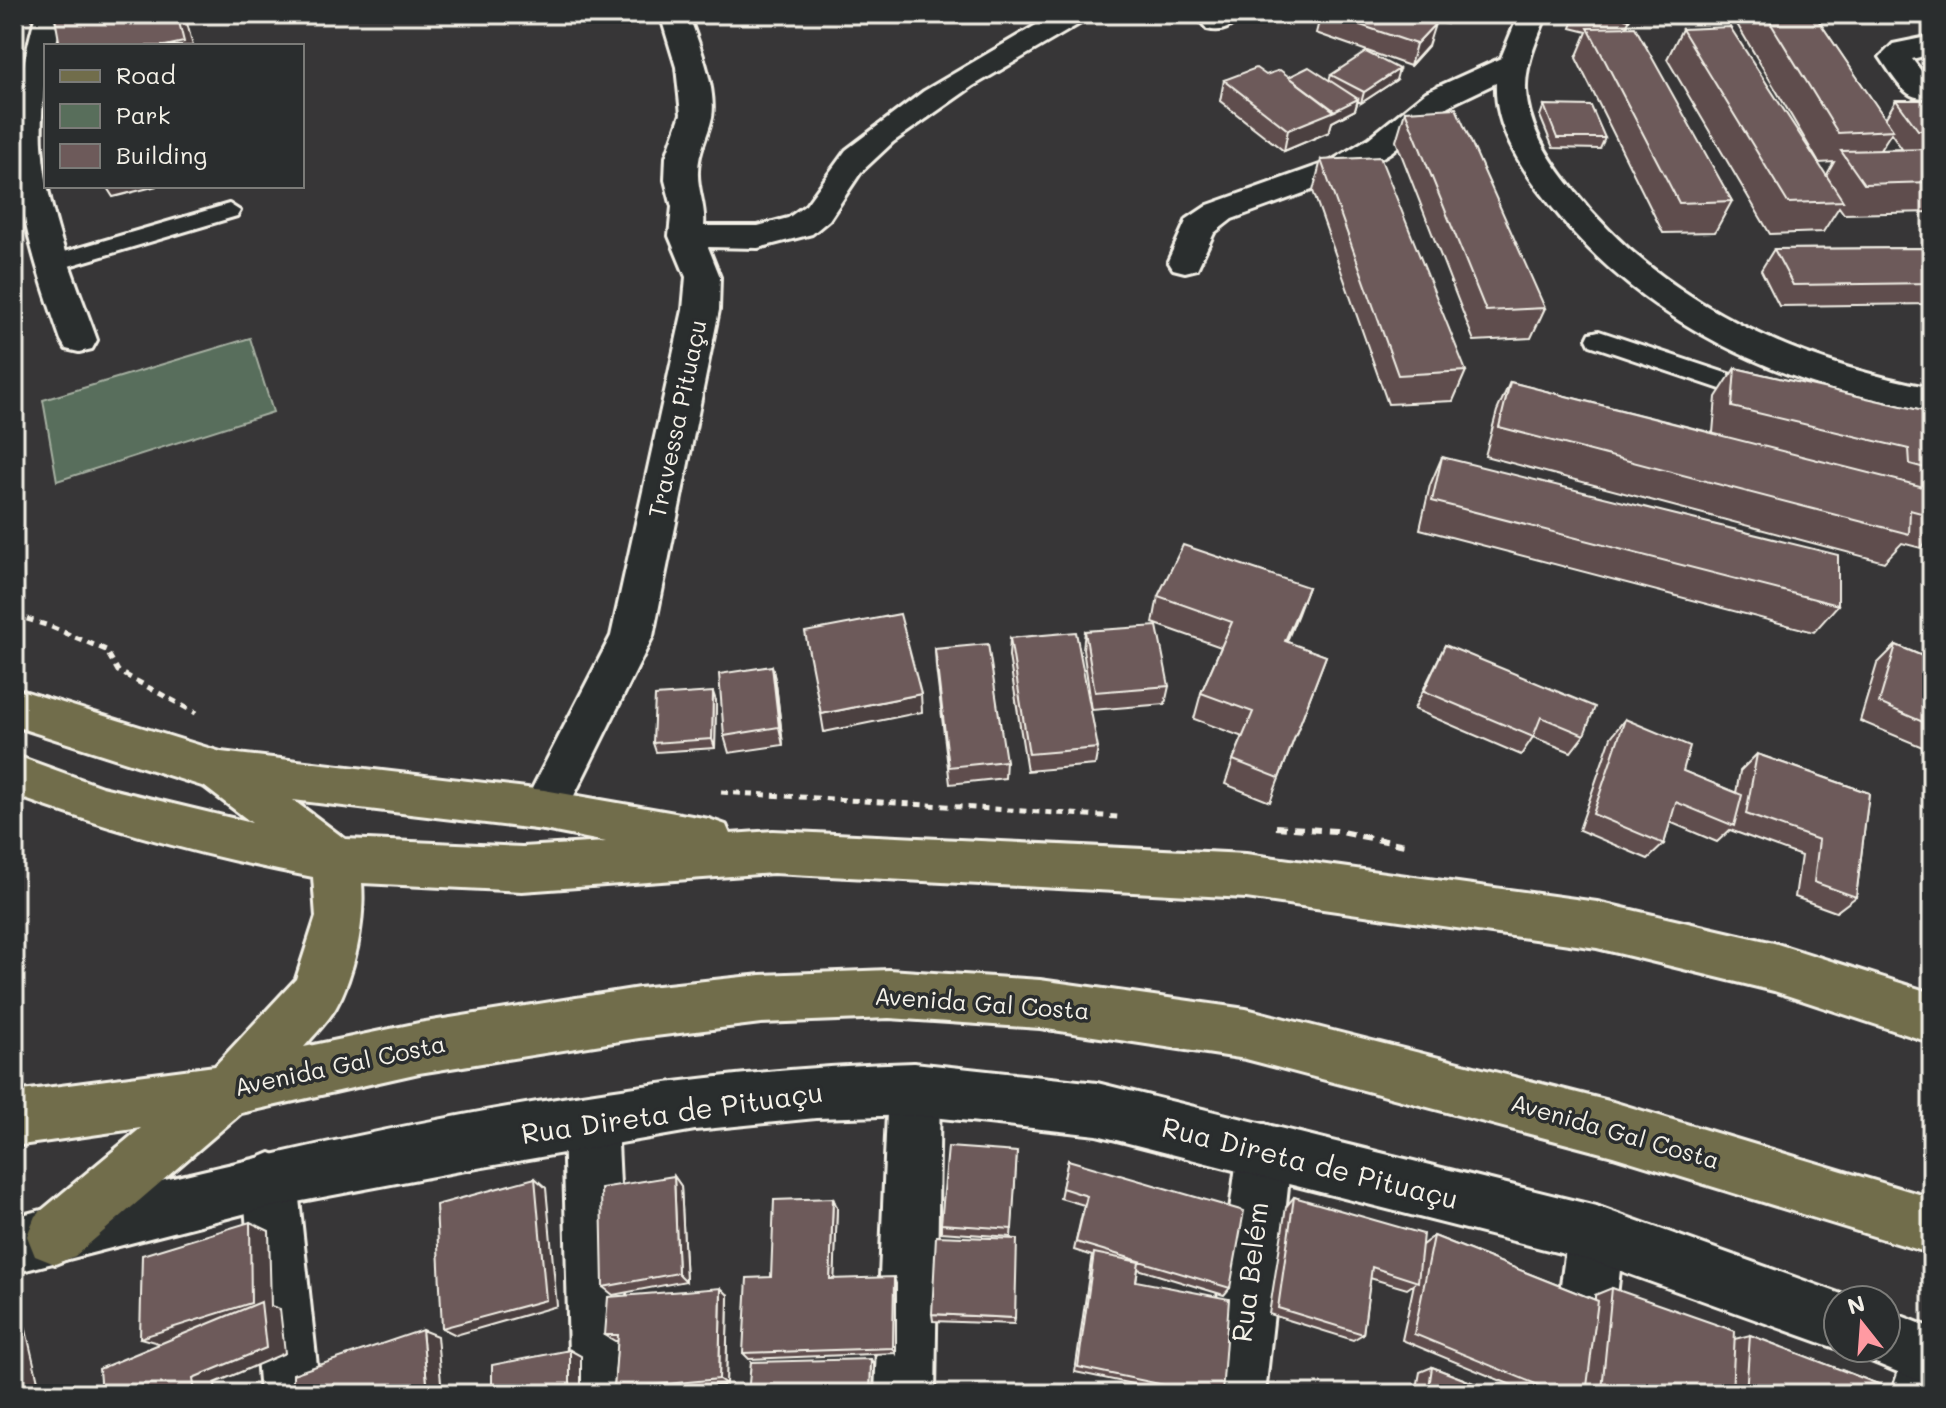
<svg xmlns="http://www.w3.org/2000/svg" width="1946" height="1408" font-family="Mali,sans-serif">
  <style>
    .green { fill: #586e5b; stroke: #a6b0a2; stroke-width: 2 }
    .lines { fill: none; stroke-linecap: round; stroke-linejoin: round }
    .service-casing { stroke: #f4f1e8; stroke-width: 6 }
    .minor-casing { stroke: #f4f1e8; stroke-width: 6 }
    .tertiary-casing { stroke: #f4f1e8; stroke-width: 6 }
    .primary-casing { stroke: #f4f1e8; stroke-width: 6 }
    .path-far1 { stroke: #f4f1e8; stroke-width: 5; stroke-dasharray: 7 6; stroke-linecap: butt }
    .path { stroke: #f4f1e8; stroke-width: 6; stroke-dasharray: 10 7; stroke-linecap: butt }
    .service { fill: #2a2d2e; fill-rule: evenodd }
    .minor { fill: #2a2d2e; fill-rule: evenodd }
    .tertiary { fill: #2a2d2e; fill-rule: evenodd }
    .primary { fill: #716d4b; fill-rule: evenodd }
    .wall { fill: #5e4d4d; stroke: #f4f1e8; stroke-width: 2; fill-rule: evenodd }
    .shaded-wall { fill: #4c3f3f; stroke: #f4f1e8; stroke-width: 2 }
    .building { fill: #6d5a5a; stroke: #f4f1e8; stroke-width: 2 }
    .labels { text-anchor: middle; stroke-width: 7; stroke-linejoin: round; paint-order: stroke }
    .street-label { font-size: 24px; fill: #f4f1e8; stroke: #2a2d2e }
    .near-street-label { font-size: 28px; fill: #f4f1e8; stroke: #2a2d2e }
  </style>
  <rect width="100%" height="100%" fill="#373637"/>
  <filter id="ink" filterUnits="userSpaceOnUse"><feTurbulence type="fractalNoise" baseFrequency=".0125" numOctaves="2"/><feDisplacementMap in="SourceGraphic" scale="16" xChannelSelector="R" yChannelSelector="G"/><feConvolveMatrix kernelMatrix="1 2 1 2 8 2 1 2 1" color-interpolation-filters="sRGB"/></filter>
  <g filter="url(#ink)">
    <path class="green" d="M250,338L273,412L57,481L43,400Z"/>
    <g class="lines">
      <g class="service-casing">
        <path id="service" d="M229,204L240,211L237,216L52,271L40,263L44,258Z
          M1599,331L1774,389L1778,395L1774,401L1765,404L1590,345L1587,339L1590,333Z"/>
      </g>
      <g class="minor-casing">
        <path id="minor" d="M660,14H688C698,41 717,88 712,117C708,136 698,151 698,171C697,190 706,206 704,226H758L788,218L806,205L846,150L924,91L1055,14H1090L1086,20L973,86L893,142L861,172L829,220L812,234L758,248L708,247L720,277L719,310L653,636L560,824L544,830L528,824L521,810L611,636L683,310L686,277L669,236L672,207L665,180L666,157L681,114L676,67Z
          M1210,14H1241C1232,28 1223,33 1207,29L1202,23Z
          M1519,14H1547C1538,38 1525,63 1526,90C1528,127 1549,160 1572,188C1661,302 1792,361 1932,388V414C1780,385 1640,324 1545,198C1520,166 1494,126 1496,83L1448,106L1391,152L1353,175L1232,219L1214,233L1197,269L1185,272L1173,269L1168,261L1187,219L1208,205L1331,161L1369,138L1426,92L1501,58Z
          M1932,36V54L1912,59L1932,85V95C1907,107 1893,75 1880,57L1893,44Z
          M914,1063L933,1071L940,1089L935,1394H875L888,1089L895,1071Z
          M590,1095L609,1103L617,1122L630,1394H570L563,1122L571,1103Z
          M1265,1124L1284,1132L1292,1151L1265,1394H1205L1238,1151L1246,1132Z
          M270,1153L289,1161L297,1180L320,1394H260L243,1180L251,1161Z
          M1596,1206L1616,1214L1624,1234L1606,1394H1546L1568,1234L1576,1214Z
          M1932,1328V1394H1891L1911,1336Z"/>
      </g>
      <g class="tertiary-casing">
        <path id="tertiary" d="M36,14H64L55,46H46C46,79 40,112 42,145C46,212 74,276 97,340L92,349L79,352L66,349L61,340C17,214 0,146 36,14Z
          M914,1063L1097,1083L1596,1206L1858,1300H1838V1349L1596,1262L1265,1178L1097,1135L914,1115L816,1118L695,1130L460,1171L270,1207L14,1273V1217C309,1143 609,1072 914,1063Z
          M1886,1310L1932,1328V1386L1866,1359L1861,1348H1886Z"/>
      </g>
      <g class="primary-casing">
        <path id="primary" d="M14,688L221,752L544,790L709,819L726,825L730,834L773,831L1246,854L1597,902L1774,943L1932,993V1043L1774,991L1597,948L1246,898L773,873L522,891L362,883C365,921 355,975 335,1009C327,1022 314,1035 304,1047L419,1023L639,988L761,975L889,970L1040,980L1246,1009L1613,1102L1932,1198V1254L1613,1156L1246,1059L1040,1028L889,1018L761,1023L639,1038L419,1073L241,1113L75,1256L55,1264L35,1256L27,1236L35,1216L141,1128L14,1146V1092L215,1066L296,979L316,917L313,877C211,858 112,831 14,795V755L102,787L252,823L205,787L14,726ZM293,800L544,830L606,842L522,847L345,839Z"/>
      </g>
      <path class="path-far1" d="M14,620L24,618L49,626L106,650L118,671L196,713
        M721,792L1119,817"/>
      <path class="path" d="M1276,827L1336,831L1405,845"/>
      <use href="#service" class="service"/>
      <use href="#minor" class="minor"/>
      <use href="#tertiary" class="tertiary"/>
      <use href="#primary" class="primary"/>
    </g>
    <path class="wall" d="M1321,14H1404L1428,46L1410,66L1316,33Z
      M1409,14H1454L1447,24Z
      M1576,14H1632L1626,27L1732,201L1715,232L1663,233L1576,58L1587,32L1571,28Z
      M1731,14H1814L1885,119L1896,100H1932V212L1844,214L1839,207L1823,232L1770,234L1667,59L1682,29L1826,176L1834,162L1819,163ZM1891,133L1902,149L1880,150Z
      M1266,75L1329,81L1331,75L1396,80L1361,103L1358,101L1355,110L1332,122L1329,132L1284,151L1220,101L1224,80Z
      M1544,105L1605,138L1600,149L1553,148L1540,116Z
      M1405,111L1545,308L1531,338L1474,341L1396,141Z
      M1321,160L1466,371L1453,401L1388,404L1313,191Z
      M1932,248V304L1779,306L1761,270L1774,249Z
      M1735,368L1932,413V536L1921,548L1902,543L1884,562L1485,456L1497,411L1510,382L1713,433L1716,397Z
      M1442,457L1838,605L1814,632L1420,529L1430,485Z
      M1308,587L1286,642L1326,656L1270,802L1225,784L1233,760L1243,737L1194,719L1201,693L1221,647L1153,623L1158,596Z
      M1085,631L1169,686L1165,704L1092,710L1083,649Z
      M1010,638L1098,748L1095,765L1027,771L1009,656Z
      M1445,645L1584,735L1571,752L1533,737L1521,755L1414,709Z
      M1896,645L1932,660V751L1860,721L1877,664Z
      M935,649L1006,761L1005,778L950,784L936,667Z
      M772,666L776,684L783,745L729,753L724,736Z
      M716,701L715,748L656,752L653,743Z
      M1625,719L1683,771L1736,793L1740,771L1757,754L1869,793L1856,897L1836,912L1795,897L1801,856L1730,830L1717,842L1670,822L1664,844L1648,859L1579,830L1611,737Z
      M1017,1152L1011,1237L941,1232V1224Z
      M1068,1160L1230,1288L1224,1295L1138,1269L1136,1281L1222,1394H1180L1075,1372L1091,1261L1092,1256L1074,1250L1084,1205L1060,1198Z
      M674,1176L681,1186L686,1281L613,1295L603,1287Z
      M1294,1197L1422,1245L1434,1236L1595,1300V1295L1612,1288L1735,1339L1750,1335L1904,1394H1533L1402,1340L1414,1284L1407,1289L1370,1278L1363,1334L1353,1340L1269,1314L1286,1207Z
      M833,1198L837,1208L834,1279L896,1284V1353L749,1359L743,1353L771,1277Z
      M728,1295L726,1384L624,1394L614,1389L618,1341H615L605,1335Z
      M932,1314L1015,1318L1014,1324L933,1321Z
      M1432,1367L1502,1394H1416L1420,1372Z"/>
    <path class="shaded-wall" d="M177,14H183L187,23L193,46H165Z
      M1435,24L1428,46L1410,66L1416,44Z
      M1399,69L1396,80L1361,103L1364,92Z
      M1358,99L1355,110L1332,122L1329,132L1284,151L1288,130Z
      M106,186H157L113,197Z
      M1308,587L1298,614L1276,668L1285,641Z
      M772,666L776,684L783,745L779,727Z
      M713,692L716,701L715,748L712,739Z
      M921,694L922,712L824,732L821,714Z
      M674,1176L681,1186L686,1281L678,1273Z
      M535,1178L546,1188L557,1306L456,1335L442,1328Z
      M833,1198L837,1208L834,1286L830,1279Z
      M250,1222L269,1231L271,1306L280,1309L285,1353L215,1383L216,1394H195L162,1344L140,1338Z
      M894,1277L896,1284V1353L893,1348Z
      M721,1288L728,1295L726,1384L719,1379Z
      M14,1315L23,1317L41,1394H14Z
      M422,1330L437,1336L442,1394H428Z
      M570,1350L581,1356V1394H570Z
      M871,1359L874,1365L873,1394H870Z
      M723,1386L730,1391V1394H723Z
      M74,1388L87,1391L88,1394H77Z"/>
    <path class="building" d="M74,14H177L184,42L165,46H60L55,18Z
      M1328,14H1404L1435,24L1416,44Z
      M1607,14H1631L1629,19Z
      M1765,14H1814L1893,130L1838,133Z
      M1635,27L1732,201L1679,203L1588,28Z
      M1730,27L1843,201L1788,203L1682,29Z
      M1366,52L1399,69L1364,92L1331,75Z
      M1309,67L1358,99L1334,111L1289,77Z
      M1256,68L1266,75L1280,70L1335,111L1288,130L1224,80Z
      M1896,100H1932V130H1918Z
      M1544,105L1591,106L1605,138H1557Z
      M1456,108L1545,308L1486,311L1405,111Z
      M1932,149V182L1864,184L1841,151Z
      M1380,157L1466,371L1398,375L1321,160Z
      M1932,248V283L1793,285L1774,249Z
      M1735,368L1932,413V470L1910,464L1909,449L1732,407Z
      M1510,382L1932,489V516L1910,510L1909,534L1499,427Z
      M1442,457L1838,555V605L1432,501Z
      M1183,545L1308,587L1285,641L1326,656L1279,778L1233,760L1253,712L1201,693L1232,622L1158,596Z
      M900,614L921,694L821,714L805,632Z
      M1157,626L1169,686L1095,692L1085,631Z
      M1076,632L1098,748L1029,754L1010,638Z
      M988,644L1006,761L949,767L935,649Z
      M1445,645L1595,707L1584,735L1541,717L1533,737L1424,691Z
      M1896,645L1932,660V726L1879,703Z
      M772,666L779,727L724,736L719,674Z
      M713,692L712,739L653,743L655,696Z
      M1625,719L1690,746L1683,771L1742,795L1734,826L1676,802L1664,844L1593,814Z
      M1757,754L1869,793L1856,897L1814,882L1819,840L1746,814Z
      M948,1147L1017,1152L1012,1229L941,1224Z
      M1068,1160L1244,1211L1230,1288L1076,1242L1087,1196L1062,1188Z
      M674,1176L678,1273L603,1287L601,1188Z
      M535,1178L546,1300L442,1328L436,1205Z
      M1294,1197L1423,1234L1418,1282L1372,1267L1363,1334L1278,1308Z
      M833,1198L830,1279L894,1277L893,1348L743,1353L747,1278L771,1277L774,1200Z
      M250,1222L251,1303L140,1338L142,1255Z
      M936,1236L1017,1239L1015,1318L932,1314Z
      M1434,1236L1598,1301L1586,1394H1560L1414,1334Z
      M1094,1253L1139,1262L1136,1281L1229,1299L1222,1394H1207L1078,1367Z
      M721,1288L719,1379L614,1389L618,1335H605L608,1297Z
      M1612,1288L1735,1331L1732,1394H1614L1602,1390Z
      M261,1302L266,1348L193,1378L195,1394H101L99,1369Z
      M422,1330L428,1394H293V1374Z
      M1750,1335L1904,1394H1746Z
      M570,1350V1394H492V1365Z
      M871,1359L870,1394H748L751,1362Z
      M1432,1367L1502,1394H1428Z
      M723,1386V1394H664Z
      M74,1388L77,1394H66Z
      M1052,1389L1088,1394H1052Z"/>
  </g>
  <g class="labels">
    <g class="street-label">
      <text transform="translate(678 419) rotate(-78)" y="8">Travessa Pituaçu</text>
      <text transform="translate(982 1004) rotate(4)" y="8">Avenida Gal Costa</text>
      <text transform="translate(340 1066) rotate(-12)" y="8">Avenida Gal Costa</text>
      <text transform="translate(1615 1132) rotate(16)" y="8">Avenida Gal Costa</text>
    </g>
    <g class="near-street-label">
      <text transform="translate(672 1113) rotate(-8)" y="10">Rua Direta de Pituaçu</text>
      <text transform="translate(1310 1163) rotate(14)" y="10">Rua Direta de Pituaçu</text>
      <text transform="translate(1250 1272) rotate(-83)" y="10">Rua Belém</text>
    </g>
  </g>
  <rect width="1946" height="1408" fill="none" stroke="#2a2d2e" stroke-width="48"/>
  <rect x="24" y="24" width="1898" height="1360" fill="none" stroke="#f4f1e8" stroke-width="3" filter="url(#ink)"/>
  <rect x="44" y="44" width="260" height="144" fill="#2a2d2e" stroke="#7b7b78" stroke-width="2"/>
  <rect x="60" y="70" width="40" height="12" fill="#716d4b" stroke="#7b7b78" stroke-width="2"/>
  <text x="116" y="84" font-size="24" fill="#f4f1e8">Road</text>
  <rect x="60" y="104" width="40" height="24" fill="#586e5b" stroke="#7b7b78" stroke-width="2"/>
  <text x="116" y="124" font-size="24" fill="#f4f1e8">Park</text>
  <rect x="60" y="144" width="40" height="24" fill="#6d5a5a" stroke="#7b7b78" stroke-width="2"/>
  <text x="116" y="164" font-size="24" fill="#f4f1e8">Building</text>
  <g transform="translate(1862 1324) rotate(343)"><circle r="38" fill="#2a2d2e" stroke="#7b7b78" stroke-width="2"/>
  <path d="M0-6L14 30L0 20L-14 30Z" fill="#ff9aa2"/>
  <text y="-12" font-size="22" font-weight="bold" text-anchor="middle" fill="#f4f1e8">N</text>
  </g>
</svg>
